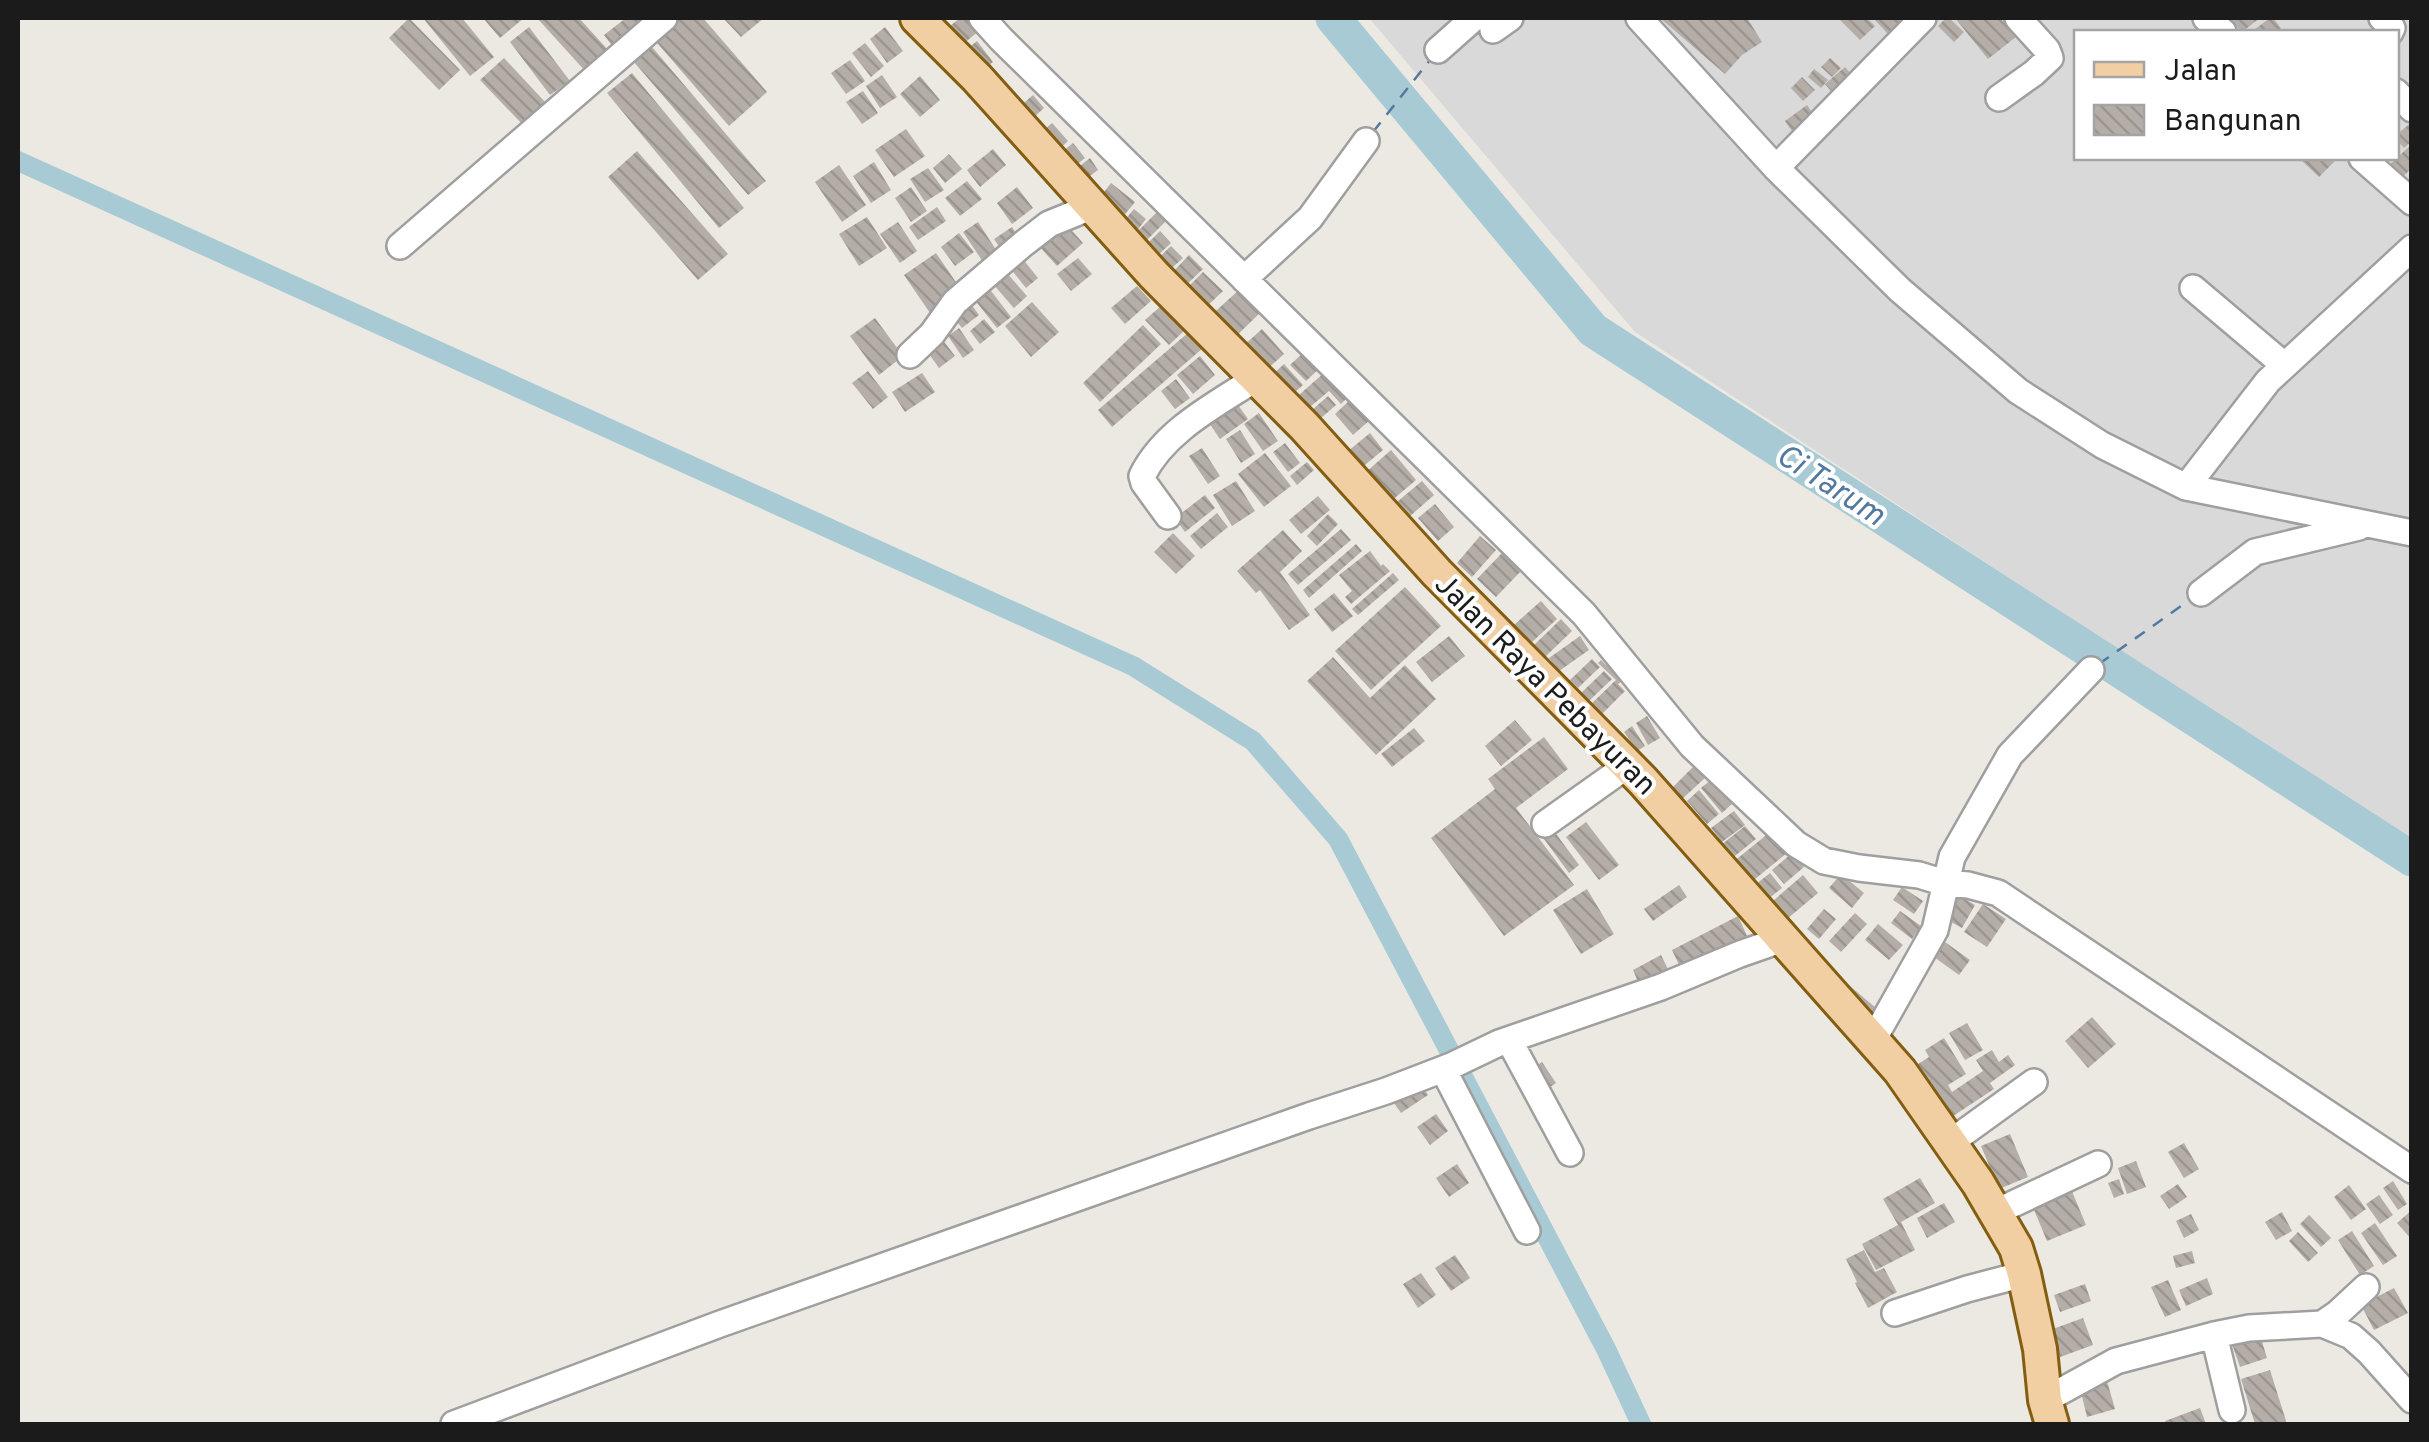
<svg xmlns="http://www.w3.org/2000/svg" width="2429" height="1442" font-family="Overpass,sans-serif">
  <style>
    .residential { fill: #d9d9d9; fill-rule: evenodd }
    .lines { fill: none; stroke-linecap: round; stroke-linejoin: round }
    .canal { stroke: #a7cad5; stroke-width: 20 }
    .river { stroke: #a7cad5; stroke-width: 35 }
    .ferry { stroke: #5379a0; stroke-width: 2.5; stroke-dasharray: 12 10; stroke-linecap: butt }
    .building { fill: url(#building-back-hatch) }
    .minor-casing { stroke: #9f9f9f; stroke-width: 30 }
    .major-casing { stroke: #835d10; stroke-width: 38 }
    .minor { stroke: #fff; stroke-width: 25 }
    .major { stroke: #f1cfa2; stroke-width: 32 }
    .labels { text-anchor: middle; stroke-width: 8; stroke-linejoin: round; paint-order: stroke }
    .street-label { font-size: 30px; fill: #1b1b1b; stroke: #fff }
    .water-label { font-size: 32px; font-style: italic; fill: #5379a0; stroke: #fff }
  </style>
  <defs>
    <pattern id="building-back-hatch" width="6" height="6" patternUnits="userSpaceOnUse" patternTransform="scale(2.5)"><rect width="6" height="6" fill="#b5aea8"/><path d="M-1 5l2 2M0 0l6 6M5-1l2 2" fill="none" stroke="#9b9590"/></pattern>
  </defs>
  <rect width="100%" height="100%" fill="#ece9e2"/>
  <path class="residential" d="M1369,18H2411V842L1635,332ZM2076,32H2396V158H2076Z"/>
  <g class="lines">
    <path class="canal" d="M18,161L1133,666L1253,741L1338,839L1606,1349L1641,1424"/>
    <path class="river" d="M1333,18L1593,330L2412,859"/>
    <path class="ferry" d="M1373,132L1430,60
      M2099,664L2191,599"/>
  </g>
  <path class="building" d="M409,18L460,70L439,90L389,38Z
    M423,18H462L494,57L470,76Z
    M483,18H524L500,38Z
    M537,18H579L609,51L586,72Z
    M626,18H660L617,52L604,35Z
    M674,18H703L767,92L729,126L652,37Z
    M723,18H764L741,37Z
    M960,18H971L981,29L955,51L940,34Z
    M1660,18H1747L1762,42L1742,55L1725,74Z
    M1838,18H1867L1875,26L1860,40Z
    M1873,18H1906L1888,34Z
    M1946,18H1949L1964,32L1954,42L1938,26Z
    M1955,18H2000L2016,37L1988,59Z
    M2229,18H2260L2242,32Z
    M2270,18H2273L2281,28L2276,32H2251Z
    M529,27L570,81L550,95L510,42Z
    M885,27L903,51L887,63L870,39Z
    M977,41L993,62L978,73L962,53Z
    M865,43L884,66L871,77L852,53Z
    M652,47L766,181L748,195L634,62Z
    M504,58L546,103L523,125L480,80Z
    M1830,58L1841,68L1832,77L1821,67Z
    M850,60L865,81L846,94L831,73Z
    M1845,67L1857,81L1837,98L1825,84Z
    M1814,69L1828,80L1821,88L1808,77Z
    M632,73L744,208L719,228L607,93Z
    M882,75L897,97L880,108L866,86Z
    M920,76L940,100L920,117L900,94Z
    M1802,77L1815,90L1803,101L1791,88Z
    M863,91L878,113L862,124L846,102Z
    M1033,95L1044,108L1022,128L1010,115Z
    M1807,105L1816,118L1794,134L1785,121Z
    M2412,122V141L2404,148L2396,139V135Z
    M1052,123L1068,141L1052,156L1035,138Z
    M906,129L925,156L894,177L875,150Z
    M1073,143L1085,158L1064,175L1052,160Z
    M2412,144V168L2400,179L2388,166Z
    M993,149L1006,165L980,187L967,170Z
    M637,151L728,254L698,280L608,177Z
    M949,154L962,169L945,183L933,168Z
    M1090,158L1098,170L1075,187L1067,176Z
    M2303,158H2338L2319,177L2301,160Z
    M874,162L891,190L871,203L853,176Z
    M839,165L866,205L842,222L815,182Z
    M928,168L944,190L925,202L910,179Z
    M967,181L982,199L960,216L945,198Z
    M1111,183L1135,202L1117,224L1094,205Z
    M911,187L927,211L911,222L895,198Z
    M1017,187L1033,208L1012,224L997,203Z
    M937,207L946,221L918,240L909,227Z
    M1134,209L1146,219L1132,237L1119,227Z
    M1157,212L1166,221L1142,245L1133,236Z
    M867,217L887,248L859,266L839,234Z
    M898,222L917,251L900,263L880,234Z
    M978,222L1002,259L987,268L963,232Z
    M1064,222L1083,243L1057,266L1038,245Z
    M1012,227L1022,242L1004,254L994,239Z
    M1160,231L1171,243L1153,260L1142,249Z
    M959,233L974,252L955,266L941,247Z
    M1171,246L1183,258L1162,277L1151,265Z
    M936,253L962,291L930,313L904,275Z
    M1018,253L1038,278L1026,288L1006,263Z
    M1189,255L1203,269L1182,289L1169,276Z
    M1078,258L1092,274L1071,291L1057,274Z
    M1005,271L1027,296L1014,308L992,283Z
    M1203,272L1223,291L1202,311L1183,292Z
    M985,283L1011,317L997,328L970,294Z
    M1137,286L1151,301L1125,324L1111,308Z
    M1240,289L1261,312L1229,343L1207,319Z
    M968,300L979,315L962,328L950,313Z
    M1032,302L1059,332L1031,357L1005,326Z
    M1162,305L1185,330L1169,345L1145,320Z
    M875,318L903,356L879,375L850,336Z
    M984,319L995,332L980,344L970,331Z
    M1143,325L1161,344L1100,402L1083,383Z
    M959,328L974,350L963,358L948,336Z
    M1262,329L1284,354L1265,371L1242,347Z
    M1189,332L1203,348L1112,427L1098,410Z
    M942,339L955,356L939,368L927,351Z
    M1305,351L1321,367L1306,381L1290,365Z
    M1200,356L1215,375L1193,394L1177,375Z
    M1284,364L1303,385L1286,400L1268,379Z
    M868,371L888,397L873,409L852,383Z
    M1325,372L1346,399L1341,404L1329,391L1310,407L1299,395Z
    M922,373L935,392L905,412L892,392Z
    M1176,379L1190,398L1175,409L1161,391Z
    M1328,396L1336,405L1320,419L1312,410Z
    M1233,398L1248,419L1220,439L1205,417Z
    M1351,399L1370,420L1353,435L1335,414Z
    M1259,413L1278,441L1263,451L1244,424Z
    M1240,430L1255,454L1241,463L1226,439Z
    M1370,433L1383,450L1360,469L1347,452Z
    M1285,443L1300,463L1288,472L1273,452Z
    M1202,448L1220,476L1208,484L1189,456Z
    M1391,450L1416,480L1390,502L1365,473Z
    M1265,453L1291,486L1264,507L1238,474Z
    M1307,462L1314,470L1297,485L1290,476Z
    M1236,481L1255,511L1232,526L1213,495Z
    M1422,481L1434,495L1409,517L1397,502Z
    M1205,495L1215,508L1185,532L1175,518Z
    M1318,496L1330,510L1301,534L1289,520Z
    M1435,504L1454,527L1438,541L1418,518Z
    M1217,513L1228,527L1201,549L1190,536Z
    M1328,514L1338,524L1317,546L1307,536Z
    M1341,529L1351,540L1298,585L1288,574Z
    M1283,530L1302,551L1280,572L1310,615L1289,630L1260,590L1256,593L1237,571Z
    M1173,533L1195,556L1176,574L1154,552Z
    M1480,536L1496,550L1472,577L1457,563Z
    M1356,544L1362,551L1309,598L1303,590Z
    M1370,551L1381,566L1383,564L1390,571L1351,604L1345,597L1352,591L1339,575Z
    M1503,552L1522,570L1496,597L1477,579Z
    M1393,573L1399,580L1358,615L1352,609Z
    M1405,587L1441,626L1371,690L1335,651Z
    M1334,593L1353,616L1332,632L1314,609Z
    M1541,601L1557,619L1531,643L1514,625Z
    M1561,619L1572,631L1545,657L1534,645Z
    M1449,636L1465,656L1432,682L1416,662Z
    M1580,636L1589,650L1559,671L1549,658Z
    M1333,657L1370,698L1405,665L1436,699L1376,755L1307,681Z
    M1592,659L1600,667L1578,688L1570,680Z
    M1615,659L1625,672L1618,677L1622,681L1618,684L1625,691L1602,714L1592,703L1616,680L1598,663L1601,660L1606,665Z
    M1604,671L1612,679L1589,701L1581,693Z
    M1647,716L1660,738L1648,745L1636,723Z
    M1515,720L1532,740L1501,766L1485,746Z
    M1632,726L1645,746L1637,751L1624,732Z
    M1414,728L1425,741L1392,767L1381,754Z
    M1544,737L1568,769L1516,808L1574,885L1504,936L1431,838L1495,789L1488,779Z
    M1694,766L1705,778L1681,800L1671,789Z
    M1712,779L1732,804L1722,813L1701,788Z
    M1699,790L1719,814L1707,824L1687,801Z
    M1734,811L1745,825L1722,842L1711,828Z
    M1586,822L1619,865L1599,880L1566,837Z
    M1745,826L1756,839L1731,859L1721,845Z
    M1554,831L1579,865L1569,873L1544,839Z
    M1770,832L1787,853L1744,888L1727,867Z
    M1792,853L1804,867L1784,884L1772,870Z
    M1770,873L1782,888L1762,904L1750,889Z
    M1841,874L1864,893L1852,908L1829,888Z
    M1803,875L1818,893L1781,924L1766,907Z
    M1679,885L1687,897L1653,921L1644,909Z
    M1902,887L1923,901L1914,914L1893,900Z
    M1587,889L1614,934L1581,954L1553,910Z
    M1956,894L1975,905L1962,928L1943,918Z
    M1983,904L2006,919L1987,947L1964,932Z
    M1824,909L1836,919L1819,939L1807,929Z
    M1900,911L1921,926L1912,939L1891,923Z
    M1855,913L1867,924L1841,952L1829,941Z
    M1738,916L1748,938L1682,971L1672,950Z
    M1878,924L1903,945L1889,960L1865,940Z
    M1938,937L1970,960L1959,975L1927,952Z
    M1661,955L1668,969L1639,984L1633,970Z
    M1844,981L1876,1008L1867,1018L1835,992Z
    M2092,1017L2116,1044L2088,1068L2065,1041Z
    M1967,1023L1983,1050L1965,1060L1949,1033Z
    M1944,1038L1966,1074L1948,1085L1952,1092L1983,1071L1976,1060L1992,1050L1999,1062L2008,1055L2015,1065L1990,1083L1994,1089L1941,1124L1907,1071L1929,1057L1925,1050Z
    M1542,1062L1556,1083L1543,1092L1529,1071Z
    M1421,1084L1428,1095L1401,1113L1394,1103Z
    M1436,1114L1448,1131L1430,1145L1417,1127Z
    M2010,1134L2028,1177L1999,1189L1981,1146Z
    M2184,1143L2199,1169L2184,1178L2168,1152Z
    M2136,1161L2146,1187L2127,1194L2118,1168Z
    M1457,1164L1469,1183L1449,1197L1436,1178Z
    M1920,1178L1935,1203L1901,1222L1915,1250L1876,1270L1862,1244L1898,1225L1883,1199Z
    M2119,1179L2124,1194L2114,1198L2108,1183Z
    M2393,1181L2407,1204L2398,1210L2383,1188Z
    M2178,1184L2187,1197L2169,1209L2160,1196Z
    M2349,1185L2366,1209L2351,1220L2334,1197Z
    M2071,1189L2086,1225L2047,1241L2032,1205Z
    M2379,1195L2393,1215L2380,1224L2366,1204Z
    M1944,1203L1955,1222L1927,1238L1917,1218Z
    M2412,1210V1240L2397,1223Z
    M2282,1212L2292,1231L2276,1240L2265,1222Z
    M2191,1214L2199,1230L2184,1238L2176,1221Z
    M2309,1215L2331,1238L2321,1247L2300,1224Z
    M2375,1223L2397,1256L2383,1265L2361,1233Z
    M2352,1231L2374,1266L2360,1275L2338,1240Z
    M2298,1232L2318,1253L2308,1262L2289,1241Z
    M1864,1250L1875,1272L1884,1268L1897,1292L1868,1308L1855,1283L1857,1282L1846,1259Z
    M2192,1251L2195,1263L2176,1268L2173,1256Z
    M1455,1255L1470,1278L1451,1291L1435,1268Z
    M1421,1273L1436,1295L1418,1308L1403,1284Z
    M2207,1278L2213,1294L2186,1306L2179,1290Z
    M2168,1280L2181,1310L2165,1317L2151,1287Z
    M2085,1284L2091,1301L2060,1312L2054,1295Z
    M2394,1288L2408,1313L2374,1330L2361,1305Z
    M2083,1318L2093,1345L2060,1357L2050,1330Z
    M2260,1335L2267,1358L2240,1367L2232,1344Z
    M2270,1370L2287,1424H2255L2241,1379Z
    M2107,1381L2115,1409L2087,1417L2080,1388Z
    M2200,1408L2206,1424H2166L2165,1421Z"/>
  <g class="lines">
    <g class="minor-casing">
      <path id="minor" d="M982,18L1001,39L1584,614L1692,746L1796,844L1824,861L1859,868L1919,875L1945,883L1968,885L1998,893L2412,1170
        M1639,18L1776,168L1900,290L2018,391L2102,445L2186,487L2412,533
        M2206,18L2223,32
        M2382,18L2392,28L2390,32
        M1493,30L1510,18
        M1438,50L1474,18
        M2396,92L2412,109
        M1999,98L2034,73L2050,58L2047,50L2018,18
        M2362,158L2412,202
        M1776,168L1923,18
        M400,246L664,18
        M1244,279L1310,218L1366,141
        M2193,288L2284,365
        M910,355L932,334L955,302L1023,244L1049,224L1091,207
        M2186,487L2268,381L2412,248
        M1168,516L1144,483L1142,476C1164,431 1215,405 1255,379
        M2201,593L2255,552L2359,527
        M1545,824L1628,765
        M1509,1040L1570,1153
        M1873,1040L1935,930L1952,857L2010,755L2091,670
        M1443,1069L1527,1231
        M1951,1142L2034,1082
        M1996,1212L2098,1164
        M1895,1313L1967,1289L2024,1274
        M2322,1324L2338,1313L2366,1287
        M2214,1335L2232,1410
        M2045,1400L2116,1361L2214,1335L2249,1328L2322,1324L2351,1336L2369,1352L2412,1400
        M454,1424L720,1324L1309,1116L1386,1091L1451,1066L1499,1043L1661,987L1740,954L1783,939"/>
    </g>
    <g class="major-casing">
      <path id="major" d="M917,18L977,78L1154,275L1304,426L1437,573L1643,781L1900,1071L1978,1183L2016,1248L2024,1274L2040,1349L2045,1400L2052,1424"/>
    </g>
    <use href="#minor" class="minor"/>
    <use href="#major" class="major"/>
  </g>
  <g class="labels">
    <g class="street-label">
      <text transform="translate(1546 684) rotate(45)" y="10">Jalan Raya Pebayuran</text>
    </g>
    <g class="water-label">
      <text transform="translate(1831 484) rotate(33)" y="11">Ci Tarum</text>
    </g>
  </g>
  <rect width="2429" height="1442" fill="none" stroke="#1b1b1b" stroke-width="40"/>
  <rect x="2074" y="30" width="325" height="130" fill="#ffffff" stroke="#a4a4a4" stroke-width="2.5"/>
  <rect x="2094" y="62" width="50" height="15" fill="#f1cfa2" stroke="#a4a4a4" stroke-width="2.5"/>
  <text x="2164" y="80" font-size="30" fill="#1b1b1b">Jalan</text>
  <rect x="2094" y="105" width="50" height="30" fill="url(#building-back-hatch)" stroke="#a4a4a4" stroke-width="2.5"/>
  <text x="2164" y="130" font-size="30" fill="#1b1b1b">Bangunan</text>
</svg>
